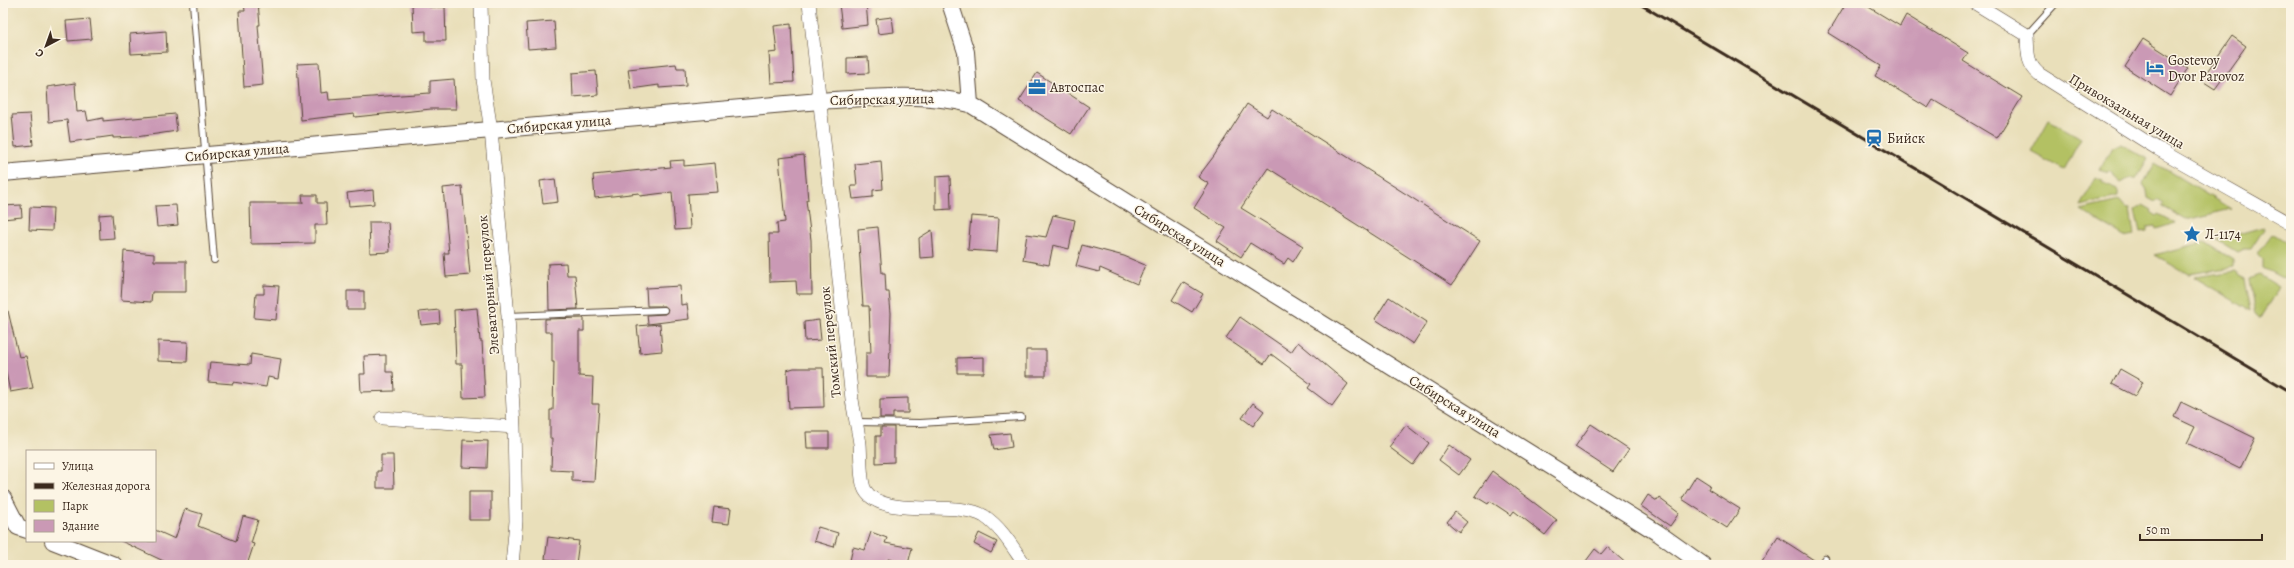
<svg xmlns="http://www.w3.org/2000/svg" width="2294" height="568" font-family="Alegreya,serif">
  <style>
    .green { fill: #b3c163; stroke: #777640 }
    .building { fill: #ca99b5 }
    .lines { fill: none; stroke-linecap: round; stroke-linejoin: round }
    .service-casing { stroke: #554535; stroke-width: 8 }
    .minor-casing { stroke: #554535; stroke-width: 14 }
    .tertiary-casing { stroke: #554535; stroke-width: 18 }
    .service { stroke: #fff; stroke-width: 6 }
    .minor { stroke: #fff; stroke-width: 13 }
    .tertiary { stroke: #fff; stroke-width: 16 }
    .rail { stroke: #3b2a1e; stroke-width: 3 }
    .labels { text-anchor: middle; stroke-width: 3; stroke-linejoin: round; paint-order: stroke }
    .poi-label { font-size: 14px; fill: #3b2a1e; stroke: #fcf5e5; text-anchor: start }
    .street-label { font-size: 14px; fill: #3b2a1e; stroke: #fcf5e5 }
  </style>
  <rect width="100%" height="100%" fill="#fcf5e5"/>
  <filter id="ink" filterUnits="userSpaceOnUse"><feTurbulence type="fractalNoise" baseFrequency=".025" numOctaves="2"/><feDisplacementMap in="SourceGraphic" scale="8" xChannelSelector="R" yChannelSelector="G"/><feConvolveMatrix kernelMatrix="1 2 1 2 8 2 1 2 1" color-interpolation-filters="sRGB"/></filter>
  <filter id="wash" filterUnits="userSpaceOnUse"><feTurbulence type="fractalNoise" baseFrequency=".012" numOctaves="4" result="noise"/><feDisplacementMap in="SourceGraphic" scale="16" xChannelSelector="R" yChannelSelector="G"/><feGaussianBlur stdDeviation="0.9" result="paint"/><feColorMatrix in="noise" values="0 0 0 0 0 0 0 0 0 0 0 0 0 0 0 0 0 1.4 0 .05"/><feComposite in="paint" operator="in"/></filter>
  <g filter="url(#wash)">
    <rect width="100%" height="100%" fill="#e9dfba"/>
    <path class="green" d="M2049,120L2081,138L2064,170L2031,152Z
      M2121,144L2148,159L2137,178H2130L2121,183L2109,172L2108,174L2100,169L2112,147Z
      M2155,163L2231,209L2186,220L2162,206L2164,204L2157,200L2155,202L2148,198L2147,190L2143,184Z
      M2096,177L2103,181L2102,183L2118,190V197L2080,206Z
      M2119,201L2125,208L2130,209L2134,235L2124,237L2080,210Z
      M2143,205L2152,210L2151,212L2157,216L2159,214L2176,223L2156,229L2155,226L2147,227V231L2140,232L2135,210Z
      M2263,227L2264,229L2251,249H2243L2237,252L2217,240Z
      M2272,234L2291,246V267L2284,279L2263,268V259L2258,253Z
      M2205,242L2234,260V267L2188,274L2154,255Z
      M2236,271L2239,276L2245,279L2251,311L2194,277Z
      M2260,275L2279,287L2260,318L2256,315L2250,279Z"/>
    <g id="blocks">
      <path class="building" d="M244,3H258L260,25H258L263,85L244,87L239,11H245Z
        M412,3H428L429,7H445L446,41H426V31L413,32Z
        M866,3L868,25L842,28L839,4Z
        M1846,3H1862L1900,26L1906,15L1968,53L1963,61L2022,97L1997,138L1933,100L1928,108L1875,76L1881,66L1828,33Z
        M892,17L894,32L878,34L876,19Z
        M90,19L92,39L68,41L66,21Z
        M554,21L556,47L528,49L526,23Z
        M791,24L794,82L771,83L769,53L777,52L774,26Z
        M166,31L167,52L131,54L130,34Z
        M2232,36L2246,46L2215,89L2201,80Z
        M2143,39L2188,68L2170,96L2125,67Z
        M868,57L869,73L847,74V58Z
        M319,63L321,93L328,92L329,100L430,93V81L454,79L456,109H431L355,117L354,114L301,120L297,64Z
        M676,64L677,68H685L686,86L659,88V85L631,89L628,69Z
        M596,71L598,95L573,97L572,73Z
        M1037,73L1089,107L1071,134L1019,101Z
        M75,83L77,112L86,111L88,121L103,118V121L175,114L177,131L136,137L113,138V136L70,142L67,120L49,122L47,87Z
        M1247,104L1267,117L1272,109L1480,241L1452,285L1268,168L1241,208L1303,246L1293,262L1288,258L1284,264L1250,243L1241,257L1217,241L1226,228L1194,208L1209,184L1198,177L1214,156Z
        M30,114L33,145L15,147L12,115Z
        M804,155L808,200H806L811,240L812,294H797L796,281L770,282L769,234H778L777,223L785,222L779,158Z
        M684,160V166L715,163L718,192L688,194L690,229L675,230L672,192L640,196L639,193L595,198L593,175L671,167L670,161Z
        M881,161L883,189L873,190V197L853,199L851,186H857L855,164Z
        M950,176L951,209L936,210V177Z
        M555,179L558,202L543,204L540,181Z
        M462,186L470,275L446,277L444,253H449L443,188Z
        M373,190L374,204L349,206L347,193Z
        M302,195H317V203H326L327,225H315V243L251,244L250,203H303Z
        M21,205L22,217L3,219V206Z
        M176,205L178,225L157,227L155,206Z
        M30,207L53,208L52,231L29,230Z
        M112,214L114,238L100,239L99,215Z
        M1053,215L1075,220L1069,249L1053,245L1049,265L1023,260L1027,234L1046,237Z
        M971,216L999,218L997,252L968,250Z
        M369,222H388L390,252L370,253Z
        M878,227L882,273H885L886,292H889L891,313L889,377H866V353H871L869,306H863L858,229Z
        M932,230L934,257L920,258L919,238Z
        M1082,245L1124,256L1145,265L1137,284L1100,268L1099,272L1076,266Z
        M124,251L154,254V261H186V292H152L151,302L121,300Z
        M566,263L567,275H575L578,309L549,310L548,264Z
        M1183,282L1203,294L1192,312L1172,300Z
        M264,285L279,286L276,320L254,318L256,294H264Z
        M680,286L681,305L687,304L689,319L648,324L647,315L665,314L668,309L664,306H647L646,288Z
        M347,291H364V310H347Z
        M1389,297L1427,322L1413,344L1375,319Z
        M477,308L480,341H482L485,397L463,398L462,364H456L454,310Z
        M439,310L440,323L421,325L419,312Z
        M3,311H8L19,357L26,356L33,388L10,392L3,357Z
        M1240,317L1291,352L1298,342L1348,384L1332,406L1308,388L1311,384L1271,354L1264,364L1226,338Z
        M584,318V331H579V376L593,377L592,404H599L594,482L572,481V471L551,470L552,438H550V410H553L554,362H552V332H545V319Z
        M819,320L821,340L805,341L804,322Z
        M660,324L662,351L640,353L637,326Z
        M158,341L188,342L187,362L158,361Z
        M1026,350H1046V376H1026Z
        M251,354L281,359L278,379L268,377L266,387L233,382V384L208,382L210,362L250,365Z
        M386,355V372H393L394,391L361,392L360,374H365L364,356Z
        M984,357V373H957V358Z
        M794,368H823L824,407L789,408L787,370Z
        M2120,369L2143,382L2135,396L2112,384Z
        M908,398V413H893V418H880V399Z
        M2181,402L2255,438L2240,469L2187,443L2195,427L2174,417Z
        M1253,403L1264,411L1253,426L1242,418Z
        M1591,424L1629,449L1613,472L1575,447Z
        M1406,425L1429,443L1413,465L1389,447Z
        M881,427H894V462L876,463V436H881Z
        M806,432H829V448H807Z
        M1010,433L1012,447L994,450L991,435Z
        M463,440L488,441L487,468L462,467Z
        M1449,445L1470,460L1459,475L1439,460Z
        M381,455H393L394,488H377V471H381Z
        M1492,471L1557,520L1545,535L1514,511L1511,515L1490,501L1488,504L1475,496Z
        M1696,476L1710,485L1708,489L1740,509L1727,528L1682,499Z
        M469,492H491V520H469Z
        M1648,495L1657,501L1659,498L1679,513L1670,526L1641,506Z
        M714,507L731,509L729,524L712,522Z
        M185,509L202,514L198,526L236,541L243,516L258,520L251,543L254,544L247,565H172L121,541H155V530L175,539Z
        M1455,512L1467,522L1459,532L1447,522Z
        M818,527L838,533L834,547L814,541Z
        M871,532L887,538L885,543L912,548L908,564L888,559L886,565H849L853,547L865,550Z
        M979,533L997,542L991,553L974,544Z
        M548,537L579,541L576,564L545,559Z
        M1778,537L1817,562L1816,565H1760Z
        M1607,547L1628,565H1583L1595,549L1601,554Z"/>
    </g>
  </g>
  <g filter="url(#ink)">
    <use href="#blocks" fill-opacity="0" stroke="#554535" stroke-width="1"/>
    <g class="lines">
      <g class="service-casing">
        <path id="service" d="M193,3L214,260
          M2027,35L2056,3
          M508,316L664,310
          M856,422L920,423L1021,417
          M3,520L13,524
          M1820,565L1825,558"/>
      </g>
      <g class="minor-casing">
        <path id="minor" d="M481,3L483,80L491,130L508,316L514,427L516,521L512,565
          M809,3L852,399C854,414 858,429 860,444C861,456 860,481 865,490C882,520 957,499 984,516C1002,528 1013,548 1025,565
          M1975,3L2027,35C2028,51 2026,63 2039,74L2158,149L2291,224
          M382,418L514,427"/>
      </g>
      <g class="tertiary-casing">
        <path id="tertiary" d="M950,3L966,52L970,104
          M3,173L820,101C870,98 920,92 970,104L1658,533L1703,565
          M3,498L18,527L27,530
          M53,541L114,565"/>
      </g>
      <use href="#service" class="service"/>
      <use href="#minor" class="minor"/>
      <use href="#tertiary" class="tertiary"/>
      <path class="rail" d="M1638,3L2291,392"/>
    </g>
  </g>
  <defs>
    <g id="hotel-bare" transform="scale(1.38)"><path d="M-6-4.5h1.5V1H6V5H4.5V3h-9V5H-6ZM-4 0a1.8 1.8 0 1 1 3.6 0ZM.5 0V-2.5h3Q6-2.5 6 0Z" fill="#1f6fb2" stroke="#fcf5e5" stroke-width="2.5" paint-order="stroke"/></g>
    <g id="office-bare" transform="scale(1.38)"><path d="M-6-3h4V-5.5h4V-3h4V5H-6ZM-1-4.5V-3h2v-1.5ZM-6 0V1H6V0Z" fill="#1f6fb2" stroke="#fcf5e5" stroke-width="2.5" paint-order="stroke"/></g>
    <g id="station-bare" transform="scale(1.38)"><path d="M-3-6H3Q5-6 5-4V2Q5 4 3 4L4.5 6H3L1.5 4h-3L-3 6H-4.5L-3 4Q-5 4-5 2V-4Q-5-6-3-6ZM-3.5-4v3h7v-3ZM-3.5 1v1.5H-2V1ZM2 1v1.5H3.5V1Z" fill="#1f6fb2" stroke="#fcf5e5" stroke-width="2.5" paint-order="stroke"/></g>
    <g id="sight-bare" transform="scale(1.38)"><path d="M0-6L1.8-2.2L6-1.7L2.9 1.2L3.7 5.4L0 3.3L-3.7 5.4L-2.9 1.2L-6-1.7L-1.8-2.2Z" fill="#1f6fb2" stroke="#fcf5e5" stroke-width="2.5" paint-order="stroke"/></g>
  </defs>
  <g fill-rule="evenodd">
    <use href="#hotel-bare" x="2155" y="68"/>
    <use href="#office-bare" x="1037" y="87"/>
    <use href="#station-bare" x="1874" y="138"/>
    <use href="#sight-bare" x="2192" y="234"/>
  </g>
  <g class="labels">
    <g class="poi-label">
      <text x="2168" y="65">Gostevoy<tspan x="2168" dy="16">Dvor Parovoz</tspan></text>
      <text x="1050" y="92">Автоспас</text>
      <text x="1887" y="143">Бийск</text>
      <text x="2205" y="239">Л-1174</text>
    </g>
    <g class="street-label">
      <text transform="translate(882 99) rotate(-1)" y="5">Сибирская улица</text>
      <text transform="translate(2127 111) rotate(31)" y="5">Привокзальная улица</text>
      <text transform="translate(559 124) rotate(-5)" y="5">Сибирская улица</text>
      <text transform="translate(237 152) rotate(-5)" y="5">Сибирская улица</text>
      <text transform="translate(1180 235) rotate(32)" y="5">Сибирская улица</text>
      <text transform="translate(488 285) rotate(-95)" y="5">Элеваторный переулок</text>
      <text transform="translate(830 342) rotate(-96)" y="5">Томский переулок</text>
      <text transform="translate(1455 406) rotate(32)" y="5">Сибирская улица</text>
    </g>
  </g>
  <rect width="2294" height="568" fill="none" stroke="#fcf5e5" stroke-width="16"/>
  <rect x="26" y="450" width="130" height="92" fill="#fcf5e5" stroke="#afa495"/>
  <rect x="34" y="463" width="20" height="6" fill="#ffffff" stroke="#afa495"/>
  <text x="62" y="470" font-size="12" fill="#3b2a1e">Улица</text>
  <rect x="34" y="483" width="20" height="6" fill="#3b2a1e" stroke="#afa495"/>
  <text x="62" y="490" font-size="12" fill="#3b2a1e">Железная дорога</text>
  <rect x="34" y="500" width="20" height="12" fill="#b3c163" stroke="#afa495"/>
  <text x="62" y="510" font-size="12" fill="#3b2a1e">Парк</text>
  <rect x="34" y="520" width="20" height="12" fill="#ca99b5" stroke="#afa495"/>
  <text x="62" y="530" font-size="12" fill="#3b2a1e">Здание</text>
  <g transform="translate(46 46) rotate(221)" stroke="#fcf5e5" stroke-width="3" paint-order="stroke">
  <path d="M0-3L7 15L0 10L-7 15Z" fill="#3b2a1e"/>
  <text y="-6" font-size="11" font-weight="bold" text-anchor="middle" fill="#3b2a1e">С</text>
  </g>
  <path d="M2140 534v6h122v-6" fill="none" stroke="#3b2a1e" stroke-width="2"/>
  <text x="2146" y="534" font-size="12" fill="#3b2a1e" stroke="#fcf5e5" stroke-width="3" paint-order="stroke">50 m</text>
</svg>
